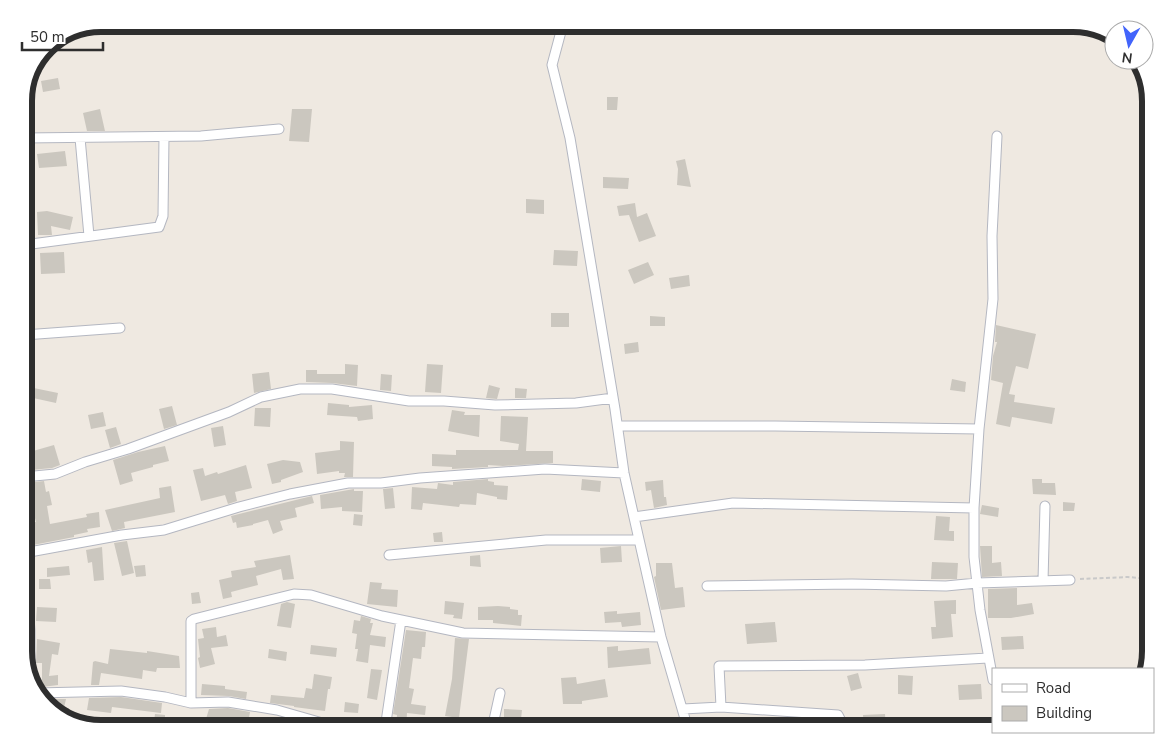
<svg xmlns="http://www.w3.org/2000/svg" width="1174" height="753" font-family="'Nunito Sans',sans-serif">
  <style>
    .building { fill: #cbc7bf }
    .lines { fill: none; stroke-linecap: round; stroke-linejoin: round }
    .street-casing { stroke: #b4b7c1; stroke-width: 11 }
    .path { stroke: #c9c9c9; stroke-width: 2; stroke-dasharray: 4 2.5; stroke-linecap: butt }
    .street { stroke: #fff; stroke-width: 9 }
    .rim { fill: none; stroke: #2e2e2e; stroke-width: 6 }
  </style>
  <rect width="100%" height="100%" fill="#efe9e1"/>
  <path class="building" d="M58,78L60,89L43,92L41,81Z
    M607,97H618L617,110H607Z
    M100,109L105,131H87L83,113Z
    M292,109H312L309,142L289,141Z
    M65,151L67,166L39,168L37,154Z
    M685,159L691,187L677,185L678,169L676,161Z
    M603,177L629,178L628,189L603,188Z
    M526,199L544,200V214L526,213Z
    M635,203L637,217L647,213L656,236L639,242L629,215L619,216L617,206Z
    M47,211L73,217L70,230L51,226L52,235H38L37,212Z
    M554,250L578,251L577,266L553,265Z
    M64,252L65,273L41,274L40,253Z
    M648,262L654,275L634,284L628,270Z
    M689,275L690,286L671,289L669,278Z
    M551,313H569V327H551Z
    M650,316L665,317V326H650Z
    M996,325L1036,334L1028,369L1016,366L1009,394L1015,395L1014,402L1055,408L1052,424L1012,417L1010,427L996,424L1003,383L991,380L993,356L997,342H995Z
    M638,342L639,352L625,354L624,344Z
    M345,364L358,365L357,386L332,383L306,382V370H317V374H345Z
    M427,364L443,365L441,393L425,392Z
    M269,372L271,389L254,393L252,374Z
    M381,374L392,375L391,391L380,390Z
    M952,379L966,382L965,392L950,390Z
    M489,385L500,388L497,399L486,398Z
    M24,386L58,393L56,403L24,396Z
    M515,388L527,389L526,398H515Z
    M328,403L349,405V407L372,405L373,419L358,421L357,417L327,415Z
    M172,406L177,425L164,429L159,409Z
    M255,408H271L270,427L254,426Z
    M452,410L465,412L464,415H480L479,437L448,431Z
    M103,412L106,426L91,429L88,415Z
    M501,416L528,417L526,451H553V463L503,466L488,465V467L452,469V467L432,466V454L456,455V450H518L519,444L500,441Z
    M223,426L226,445L214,447L211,428Z
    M116,427L121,444L110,448L105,430Z
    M340,441L354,442L353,477H344L345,473H339V471L317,474L315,453L340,450Z
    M54,445L60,465L52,468L31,470L26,453Z
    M165,446L169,461L153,465V467L131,473L133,481L120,485L113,460L138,452Z
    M283,460L300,462L303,472L281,480V482L272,484L267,464Z
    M246,465L252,488L235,492L237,501L228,504L225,495L201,501L193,470L203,468L205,476L217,472L218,474Z
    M488,479V481L494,482V485L508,486L507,500L497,499V497L477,493L476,505L460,504L459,507L423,503L422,510L411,509L412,487L437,489L438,483L453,485V482Z
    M582,479L601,481L600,492L581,490Z
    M1032,479H1042V483H1055L1056,495L1033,494Z
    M663,480L664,497H666L667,505L654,508L651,490L646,491L645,482Z
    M44,481L46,492L49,491L52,505L47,506L50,524L87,517L86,514L99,512L100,527L87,529L88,532L74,535V537L33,545L28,523L36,522L26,483Z
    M171,486L175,512L124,522L125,528L112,531L105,510L160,498L159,488Z
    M393,488L395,508L385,509L383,489Z
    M354,489V491H363L362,512L342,511V507L321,509L320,495Z
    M312,496L314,503L295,508L297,517L280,521L283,530L273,534L268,520L253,524V525L237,528L236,522L233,523L231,516Z
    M1063,502L1075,503L1074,511H1063Z
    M982,505L999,508L998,517L980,514Z
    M354,514L363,515L362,526L353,525Z
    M936,516L950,517L949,531H954V541L934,540Z
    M442,532L443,542H434L433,533Z
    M127,541L134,573L122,576L114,543Z
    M621,546L622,562L601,563L600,548Z
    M980,546H992V563L1001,562L1002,576L982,577Z
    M102,547L104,580L94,581L92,562L88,563L86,550Z
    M290,555L294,579L283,580L281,569L256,576L258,585L231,592L232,597L223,599L219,580L232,577L231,571L256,567L254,561Z
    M480,555L481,567L470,566V556Z
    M932,562L958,563L957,579H931Z
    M656,563H672L675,588L683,587L685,607L661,610L654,577L656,576Z
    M145,565L146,576L136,577L134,566Z
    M69,566L70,575L47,577V568Z
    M39,579H50L51,589H39Z
    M370,582L382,583L381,589L398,590L397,607L367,604Z
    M1017,588V605L1032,603L1034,614L1011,618H988V589Z
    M199,592L201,603L192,604L191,593Z
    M956,600V614H951L953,637L932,639L931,627H936L934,601Z
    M445,601L464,603L462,619L453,618L454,615L444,614Z
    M287,602L295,604L291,628L277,626L281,604Z
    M498,606L510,607V609L518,610V615H522L521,626L493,623V620H478V607Z
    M37,607L57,608L56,622L36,621Z
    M617,611V614L640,612L641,625L622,627L621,622L605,623L604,612Z
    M361,616L371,619L370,623H373L370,635L386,637L385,647L370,645L368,663L356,661L358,649H355L357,634L352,633L354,620L360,621Z
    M775,622L777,642L747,644L745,624Z
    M216,627L217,637L226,635L228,646L211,648L215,664L200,668L198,658L200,657L198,639L204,638L202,629Z
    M406,630L426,632L425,647H422L421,659L413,658L409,688L414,689L411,704L426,706L425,715L407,713L406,729H396L397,715L393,714Z
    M1023,636L1024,649L1002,650L1001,637Z
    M455,638L469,639L459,718L445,716L452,679Z
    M37,639L60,643L58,655L52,654L49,676L58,675V685L42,687V663H36Z
    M311,645L337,648L336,657L310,654Z
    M618,646V651L649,648L651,664L608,668L607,647Z
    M110,649L147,653V651L179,656L180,668H157L156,672L143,670L142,679L101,673L99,685H91L93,662L95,661L108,664Z
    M269,649L287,652L286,661L268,658Z
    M371,669L382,670L377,700L367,698Z
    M858,673L862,688L851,691L847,676Z
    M314,674L332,677L330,689H328L325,711L294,707V706L270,703L271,695L304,698L306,688L312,689Z
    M898,675L913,676L912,695L898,694Z
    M576,677L577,684L605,679L608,697L582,701V704H563L561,678Z
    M202,684L225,686V689L247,692L246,699L229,696L201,695Z
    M981,684L982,699L959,700L958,685Z
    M121,697L162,703L161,713L112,707L111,713L87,710L89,698Z
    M53,699H66L64,708H69L68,719L58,716L52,709Z
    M345,702L359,704L358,713L344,712Z
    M228,708L250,712L247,729H235V728L214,724L213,729H203L209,709Z
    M504,709L522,710L521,719L504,718Z
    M155,714L165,715V721L187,723L186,729H153Z
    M885,714L886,729H864L863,715Z"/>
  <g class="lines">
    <g class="street-casing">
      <path id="street" d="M563,24L552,65L570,138L615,409L624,473L661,637L688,729
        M24,138L201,136L279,129
        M80,138L89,236
        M24,245L159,227L163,216L164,137
        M24,335L120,328
        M618,426H775L979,429
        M24,477L55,474L85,462L128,449L229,412L261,397L300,389H332L409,401H444L495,405L576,403L613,398
        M634,517L733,503L974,508
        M24,553L122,535L164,530L239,507L290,494L348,483H381L420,478L545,469L624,473
        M389,555L546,540H639
        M24,562L30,630V676
        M1043,581L1045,506
        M707,586L852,584L946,586L977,583L1070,580
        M993,680L980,610L974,557V508L979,429L993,299L992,236L997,136
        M37,693L121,691L165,697L191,703L228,702L277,710L319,722
        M191,703V621L194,619L294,594L311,595L382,616L463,633L661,637
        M721,707L719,666L865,665L988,658
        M683,709L721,707L838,715L845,729
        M385,729L401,620
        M492,729L500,693"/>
    </g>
    <path class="path" d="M1080,579L1128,577L1150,579"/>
    <use href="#street" class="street"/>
  </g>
  <path d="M0 0H1174V753H0ZM101 32H1073A69 69 0 0 1 1142 101V651A69 69 0 0 1 1073 720H101A69 69 0 0 1 32 651V101A69 69 0 0 1 101 32Z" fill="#fff" fill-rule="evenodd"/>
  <path class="rim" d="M101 32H1073A69 69 0 0 1 1142 101V651A69 69 0 0 1 1073 720H101A69 69 0 0 1 32 651V101A69 69 0 0 1 101 32Z"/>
  <rect x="992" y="668" width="162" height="65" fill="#ffffff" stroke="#ababab"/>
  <rect x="1002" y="684" width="25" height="8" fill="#ffffff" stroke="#ababab"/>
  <text x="1036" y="693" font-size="15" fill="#2e2e2e">Road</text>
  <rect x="1002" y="706" width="25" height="15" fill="#cbc7bf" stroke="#ababab"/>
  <text x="1036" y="718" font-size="15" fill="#2e2e2e">Building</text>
  <g transform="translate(1129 45) rotate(188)"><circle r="24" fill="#ffffff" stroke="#ababab"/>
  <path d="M0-4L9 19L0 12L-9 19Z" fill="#4264fb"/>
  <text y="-8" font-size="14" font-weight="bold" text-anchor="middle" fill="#2e2e2e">N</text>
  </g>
  <path d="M22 42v8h81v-8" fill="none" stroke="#2e2e2e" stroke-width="2.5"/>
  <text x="30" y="42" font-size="15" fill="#2e2e2e" stroke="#ffffff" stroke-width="4" paint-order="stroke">50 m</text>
</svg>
